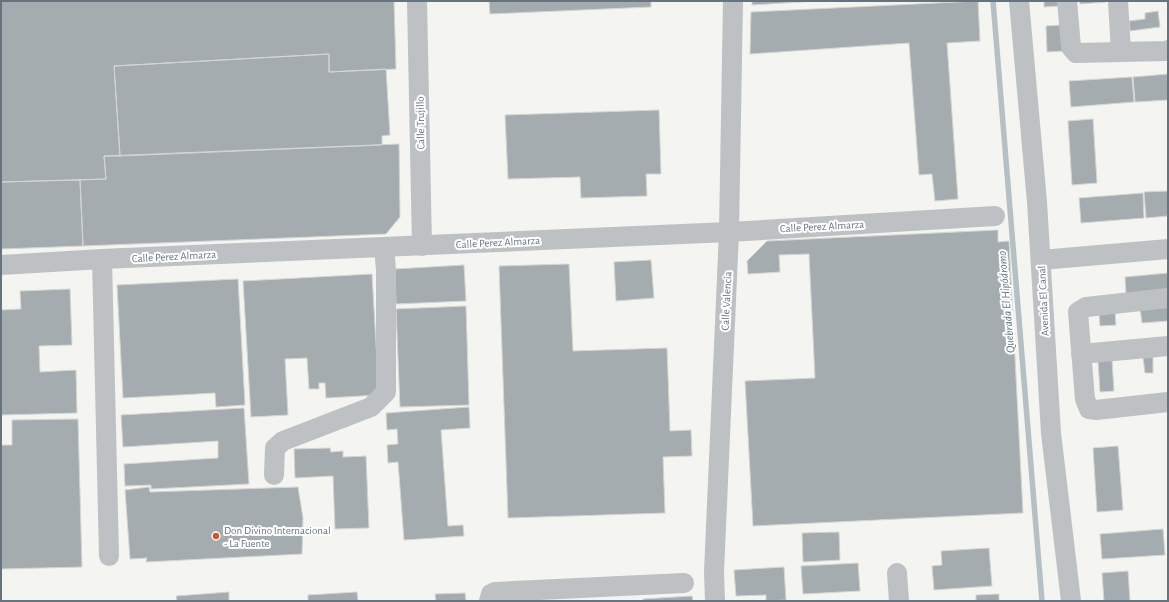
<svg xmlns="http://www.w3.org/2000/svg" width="1169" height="602" font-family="'Alegreya Sans',sans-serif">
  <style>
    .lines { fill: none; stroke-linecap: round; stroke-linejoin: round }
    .stream { stroke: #b4c0c3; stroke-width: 5.5 }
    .building { fill: #a4acb0; stroke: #d5d5d3 }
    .minor { stroke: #bdc1c4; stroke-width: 20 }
    .poi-dot { fill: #d6542e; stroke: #fff; stroke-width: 1.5 }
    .labels { text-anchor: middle; stroke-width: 4; stroke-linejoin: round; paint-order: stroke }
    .street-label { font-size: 11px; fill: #65747f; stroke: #fff }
    .poi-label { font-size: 11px; fill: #65747f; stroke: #fff; text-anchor: start }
    .water-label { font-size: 12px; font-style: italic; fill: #61767d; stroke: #fff }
  </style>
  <rect width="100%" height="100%" fill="#f4f4f0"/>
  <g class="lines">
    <path class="stream" d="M993,1L1042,601"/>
  </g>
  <path class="building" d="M1,1H394L396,69L329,72V54L114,66L120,156H104L106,179L1,182Z
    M489,1H651V7L490,14Z
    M752,1H817L752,5Z
    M978,1L980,41L947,43L958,199L935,201L932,174L919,175L909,43L750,54L751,12Z
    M1044,1H1059V6L1044,7Z
    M1080,1H1106V2L1080,4Z
    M1158,11L1160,27L1130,31L1129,21L1145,19V13Z
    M1061,25L1063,51L1047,52L1046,26Z
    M329,54V72L386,69L390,135L382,136V145L120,156L114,66Z
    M1168,74V100L1135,102L1133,77Z
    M1132,77L1134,102L1071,107L1069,81Z
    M659,110L661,174H646L647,196L581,198L580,177L508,179L505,115Z
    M1093,119L1097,183L1072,185L1068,121Z
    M399,144L400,217L386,234L83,246L80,180L106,179L104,156Z
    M80,180L83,246L1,249V182Z
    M1168,191V216L1146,218L1144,192Z
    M1143,193L1144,218L1081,223L1079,198Z
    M998,230V242L1009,241L1023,513L753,526L745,381L815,378L809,254L779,255L780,272L748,274L747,261L767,241Z
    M651,260L654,298L616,301L614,262Z
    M569,264L573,351L667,348L670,431L691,430L692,456L663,457L665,513L508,518L499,266Z
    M464,265L466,301L396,304L395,269Z
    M1168,273V290L1126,294L1125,277Z
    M372,274L379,395L326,398L325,383H319V389H309L307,358L285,359L288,415L251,417L243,281Z
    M238,279L245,405L216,407L215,393L123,398L117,285Z
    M70,289L72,345L39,346L40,372L76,370L77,413L1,415V310L21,309L20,291Z
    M466,306L469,405L400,407L396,309Z
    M1168,306V321L1142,323L1140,308Z
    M1115,312L1116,325L1100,326L1099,313Z
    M1153,357V373H1145L1143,358Z
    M1112,360L1114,391L1100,392L1098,361Z
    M469,407L470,428L441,430L448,526L463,525L464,536L404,540L398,462L388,463L387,445L398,444L397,429L387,430L386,413Z
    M244,408L249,484L151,489V485L125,486L124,464L218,458V441L123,447L121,415Z
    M78,419L82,567L1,569V445H12V420Z
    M1118,446L1123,510L1097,512L1093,448Z
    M330,448L331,452L343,451V457L366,456L369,528L335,529L333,476L295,478L294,449Z
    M149,487L150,492L298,487L303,518L302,554L146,562L147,558L130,559L125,490Z
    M1163,529L1165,555L1102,559L1100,534Z
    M839,532L840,560L803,562L802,533Z
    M989,548L992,586L934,590L932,566L942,565L941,551Z
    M858,563L860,591L803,594L801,566Z
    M784,567L786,600L766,601V595L736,596L734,570Z
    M1128,571L1130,601H1104L1102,573Z
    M229,592V601H177L176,596Z
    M357,592L358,601H308V595Z
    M465,593L466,601H436L435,594Z
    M999,594V601H976V595Z
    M692,596L693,601H643V599Z"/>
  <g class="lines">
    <path class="minor" d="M417,1L422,246
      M1019,1L1037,202L1051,433L1071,601
      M1067,1L1071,47L1076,53L1167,51L1168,50
      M1118,1L1121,52
      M102,259L109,556
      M1041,260L1168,249
      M1,265L102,259L729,232L995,216
      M1168,298L1086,307L1078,312L1085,399L1089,409L1096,410L1168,402
      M1081,354L1168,346
      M274,475L275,448L283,441L371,407L386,392V270L384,247
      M897,573L899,601
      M489,601L491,594L495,592L684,583
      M715,601L714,572L729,232L733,1"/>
  </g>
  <circle class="poi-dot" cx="216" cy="536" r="4"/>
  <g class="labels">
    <g class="street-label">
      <text transform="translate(420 123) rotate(-91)" y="4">Calle Trujillo</text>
      <text transform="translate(822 226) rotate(-3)" y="4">Calle Perez Almarza</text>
      <text transform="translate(498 242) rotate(-3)" y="4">Calle Perez Almarza</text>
      <text transform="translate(174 256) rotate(-3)" y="4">Calle Perez Almarza</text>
      <text transform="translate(726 301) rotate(-87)" y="4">Calle Valencia</text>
      <text transform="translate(1043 301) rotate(-93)" y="4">Avenida El Canal</text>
    </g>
    <g class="poi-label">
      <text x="224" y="534">Don Divino Internacional<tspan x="224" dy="13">- La Fuente</tspan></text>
    </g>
    <g class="water-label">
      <text transform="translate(1006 302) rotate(-95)" y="4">Quebrada El Hipódromo</text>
    </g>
  </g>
  <rect width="1169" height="602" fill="none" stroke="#65747f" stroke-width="4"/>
</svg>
